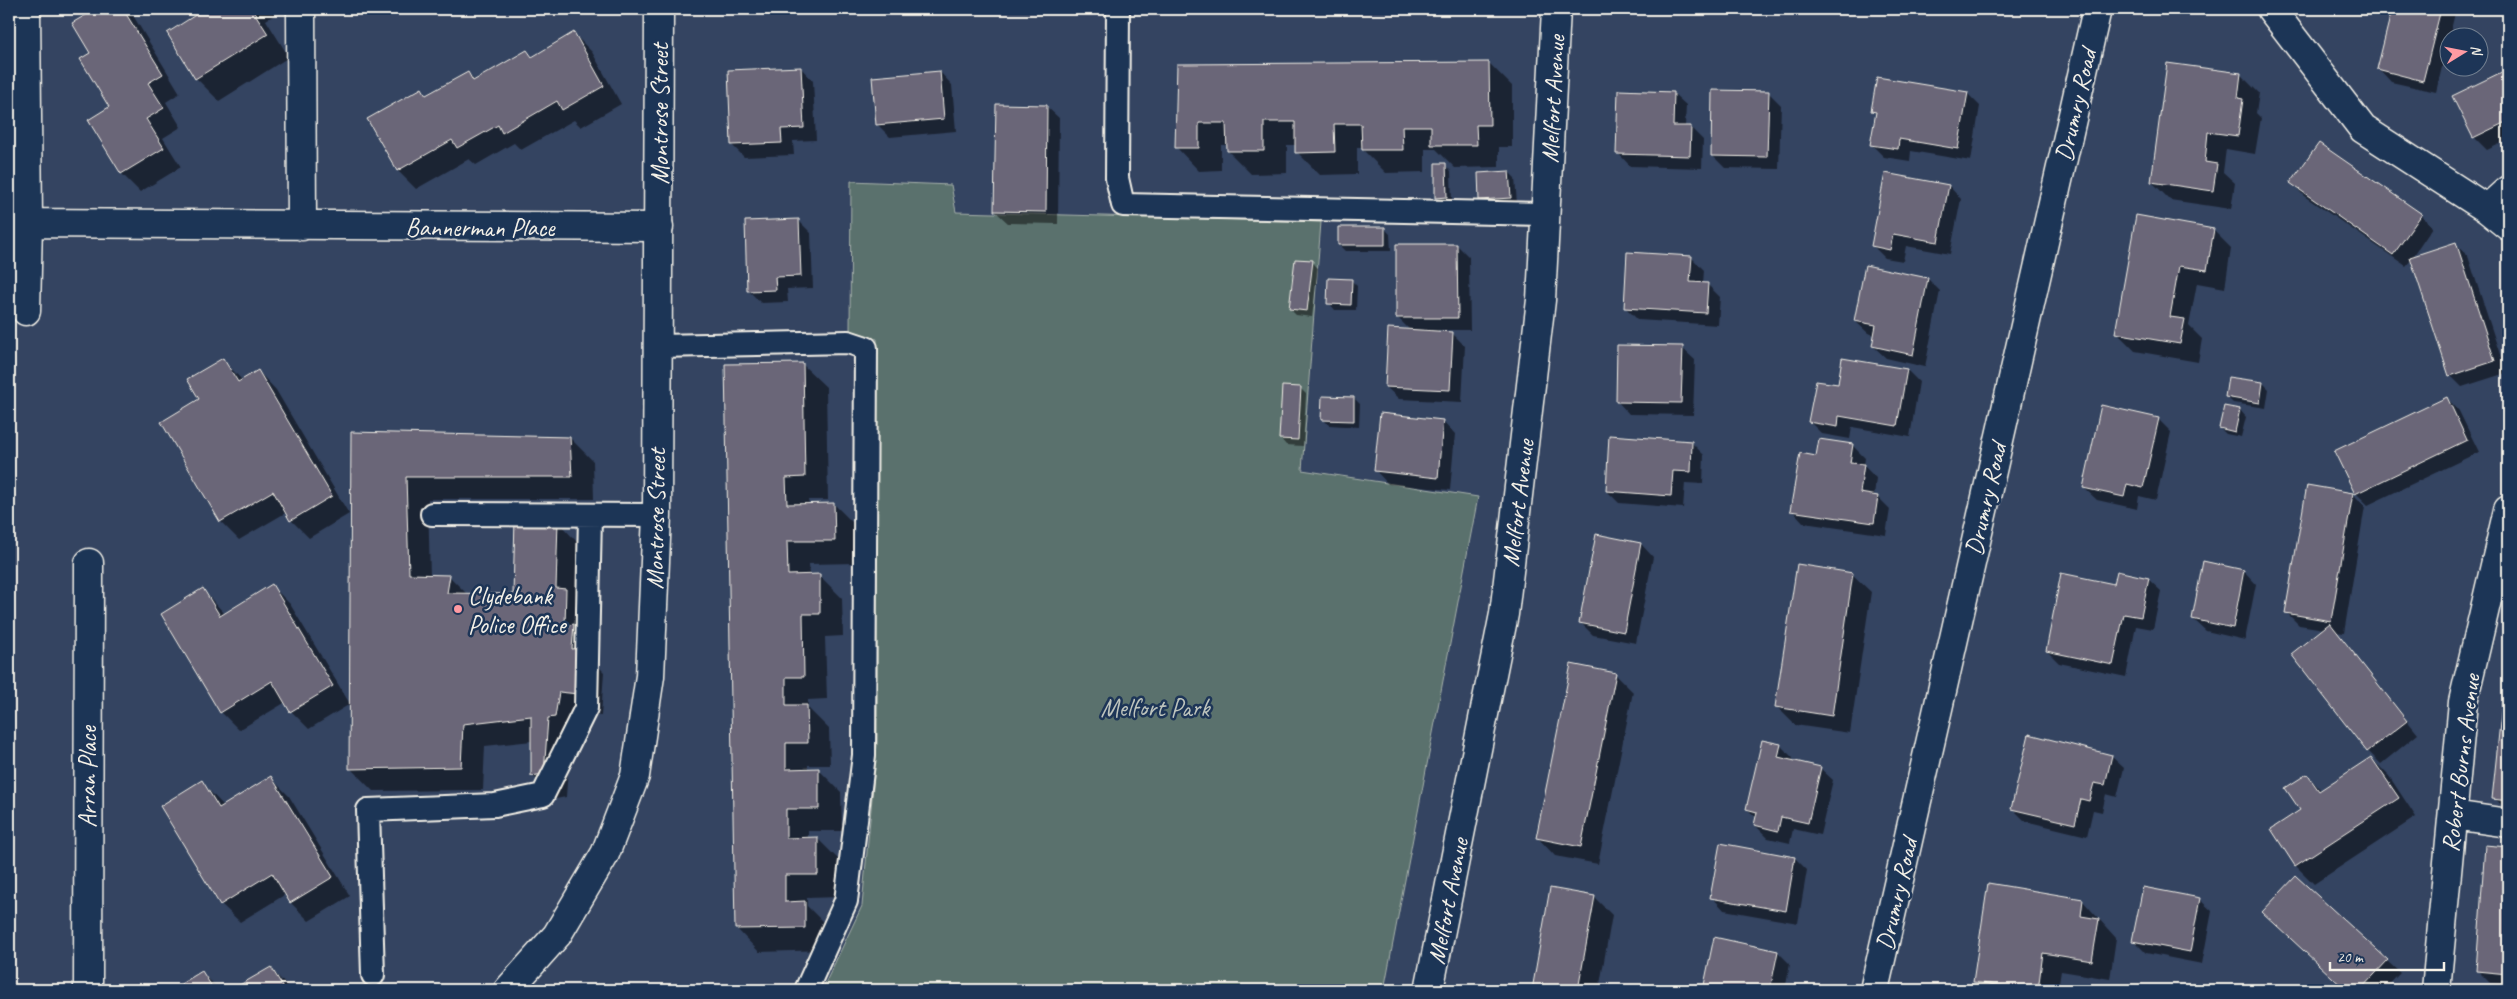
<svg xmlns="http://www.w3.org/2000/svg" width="2517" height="999" font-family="Caveat,sans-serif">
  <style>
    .green { fill: #5a716d; stroke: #a7b1aa }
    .shadow { fill: #0007 }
    .building { fill: #6b6678; stroke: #f4f1e8 }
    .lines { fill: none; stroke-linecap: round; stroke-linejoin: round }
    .service-casing { stroke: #f4f1e8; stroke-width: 26 }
    .minor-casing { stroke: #f4f1e8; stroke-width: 31 }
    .tertiary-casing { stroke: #f4f1e8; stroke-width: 31 }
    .secondary-casing { stroke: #f4f1e8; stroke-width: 31 }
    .service { stroke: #1d3557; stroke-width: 22 }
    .minor { stroke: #1d3557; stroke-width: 28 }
    .tertiary { stroke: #1d3557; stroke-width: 28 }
    .secondary { stroke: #1d3557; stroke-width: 28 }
    .poi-dot { fill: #ff9aa2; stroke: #1d3557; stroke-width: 2 }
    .labels { text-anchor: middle; stroke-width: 5; stroke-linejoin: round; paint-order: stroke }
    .street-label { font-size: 25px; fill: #f4f1e8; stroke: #1d3557 }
    .poi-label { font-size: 25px; fill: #f4f1e8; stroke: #1d3557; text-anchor: start }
    .park-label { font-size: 25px; fill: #bec4bd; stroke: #1d3557 }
  </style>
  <rect width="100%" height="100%" fill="#344461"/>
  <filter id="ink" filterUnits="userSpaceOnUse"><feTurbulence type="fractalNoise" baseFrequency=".02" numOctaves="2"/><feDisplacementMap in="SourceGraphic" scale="10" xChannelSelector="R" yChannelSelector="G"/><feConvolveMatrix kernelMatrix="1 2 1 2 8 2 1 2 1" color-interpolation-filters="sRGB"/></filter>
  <g filter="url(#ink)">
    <path class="green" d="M851,181L951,185L956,212L1321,222L1302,470L1478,497L1384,990H822L862,906L877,744V339L850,333Z"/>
    <path class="shadow" d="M99,9H126L134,17L180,93L166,102L181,127L163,138L181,167L140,192L122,174L90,121L111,108L92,54L74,24Z
      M207,9H284L266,20L289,57L219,101L196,78L168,33Z
      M2394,9H2456L2436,92L2391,82L2379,69Z
      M574,34L592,52L621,104L581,127L574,120L521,150L514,143L476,165L469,159L416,189L398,171L369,120L422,90L428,96L468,73L475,81L527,51L533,57Z
      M1489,63L1512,86V147H1499V167L1455,168L1436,149H1425V172L1386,173L1363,150V147H1357V174L1320,175L1297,152V145H1287V173L1251,174L1228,151V145H1221V170L1199,171L1177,148L1178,66Z
      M801,68L813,81L816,140L793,141L794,155L744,157L732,145Z
      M2508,70V140L2487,150L2475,138L2454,97Z
      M940,72L952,85L956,131L890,137L877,124Z
      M2241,75L2259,93L2256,113L2261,118L2255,154L2226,149L2223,172L2235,183L2231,209L2170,200L2152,182Z
      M1768,92L1781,105L1779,169L1725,168L1712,155Z
      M1673,93L1686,105L1685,127H1690L1703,140L1702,168L1630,166L1618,153Z
      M1967,93L1980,106L1971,161L1911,151L1910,161L1884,157L1871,144L1876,114L1872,110Z
      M1046,106L1059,118L1058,224L1008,223L995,211Z
      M1445,165L1451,171L1452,203H1442L1436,197Z
      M1509,172L1515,178L1517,204L1487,206L1481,200Z
      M2292,183L2421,215L2433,227L2412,258L2455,244L2468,256L2506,373L2462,387L2450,375L2412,259L2406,266L2304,196Z
      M1949,186L1961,199L1950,254L1906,246L1903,261L1885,258L1872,245Z
      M2137,216L2213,230L2231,248L2225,288L2197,283L2189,326L2202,339L2198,362L2135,351L2117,333Z
      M799,221L811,233L813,288L787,289L788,302L761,303L749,291Z
      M1384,228L1390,234L1391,251H1345L1339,245Z
      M1457,245L1469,257L1470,330H1438V332L1452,333L1465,346L1462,402L1399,399L1386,387L1411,331L1398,318Z
      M1691,257L1704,270L1703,284H1707L1720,297L1718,325L1638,320L1626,308Z
      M1312,262L1318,268L1312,317L1296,315L1290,309Z
      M1928,279L1940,291L1925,367L1886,358L1873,346L1875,335L1868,333L1855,321Z
      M1351,280L1357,286L1356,310H1335L1329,303Z
      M1682,348L1695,360L1693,415L1629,414L1617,401Z
      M223,360L243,381L258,371L276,390L349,514L309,538L291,520L287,512L239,540L221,522L163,422L201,400Z
      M803,365L826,387L828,500H808L809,505L834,504L857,527V563L809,564L810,575H819L842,598L843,636L825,637L827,699L808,700V708L829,729L830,765H808V770L818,769L841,792L842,831H808V839L817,838L840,861V897L807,898V906L827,926V950L759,952L737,929L726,366Z
      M1907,370L1919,382L1910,437L1852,427L1850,439L1822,434L1810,422L1839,386Z
      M2229,378L2263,383L2269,389L2266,408L2233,403L2227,397Z
      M1300,388L1306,394L1303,446L1286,445L1280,438Z
      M1354,398L1360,404L1359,427L1329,425L1323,419Z
      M2447,398L2459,411L2479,452L2368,505L2355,492Z
      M2225,407L2240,410L2246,417L2241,437L2226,434L2220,428Z
      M2158,419L2171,432L2156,500L2139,496L2137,509L2097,500L2084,488Z
      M1443,421L1455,434L1450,490L1388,484L1376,471Z
      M353,433L570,438L593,461L594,499H428L430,576H449L467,594L514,595L558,522L580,545L595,663L604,672L601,716L582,714L570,741L566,797L556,799L533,776L532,741L485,746L483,790L373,791L350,768V704L309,729L291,711L286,702L239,730L221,712L203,590L225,614L272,586L290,604L350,704Z
      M1692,443L1704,455L1703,484L1685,483L1683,508L1619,503L1607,491Z
      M1852,445L1865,458L1864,466L1876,478L1874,496L1878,497L1890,509L1886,535L1804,523L1792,510L1817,457Z
      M2353,494L2365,506L2344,633L2336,632L2418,734L2381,764L2368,751L2293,654L2324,629L2299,625L2286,612Z
      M1641,544L1653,557L1636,643L1593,635L1580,622Z
      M2244,571L2256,584L2245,640L2206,631L2193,619Z
      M1852,574L1871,592L1850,733L1795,725L1777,707Z
      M2148,579L2161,591L2153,629L2136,626L2126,677L2059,663L2047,651L2115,585Z
      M2507,667L2508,668V811L2494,798Z
      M1615,674L1633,692L1598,864L1555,856L1537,837Z
      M1763,741L1781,746L1793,758L1792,761L1820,768L1833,780L1820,835L1793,829L1790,843L1768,838L1755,825L1757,818L1747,809Z
      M2111,756L2124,768L2117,797L2106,794L2102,812L2093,810L2087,836L2025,821L2012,808Z
      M2371,758L2389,776L2416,817L2314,884L2296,866L2272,830L2301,811L2307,775L2322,791Z
      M271,778L289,796L350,896L309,921L291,903L286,894L240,922L221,904L201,782L224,806Z
      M2486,846L2508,848V985L2490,983L2478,971Z
      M1795,858L1807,870L1798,923L1724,910L1712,897Z
      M2296,877L2400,973L2384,990H2347L2276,925Z
      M1551,889L1594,897L1612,915L1599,990H1534Z
      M2199,899L2212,911L2202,964L2146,953L2134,941Z
      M2082,900L2116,938L2110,979L2061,971L2058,990H1983L1974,981Z
      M1715,938L1778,952L1790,964L1785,990H1704Z
      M270,968L291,990H234Z
      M202,973L220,990H174Z"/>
    <path class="building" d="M96,9H123L163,74L148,83L164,108L146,119L164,148L121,174L88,120L109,107L80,59L90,53L72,23Z
      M205,9H252L268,34L195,79L167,33Z
      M2392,9H2441L2423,81L2377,69Z
      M574,32L604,86L562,110L557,101L502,133L498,125L457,148L452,140L397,171L367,119L422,88L426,95L468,72L473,81L527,50L532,57Z
      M1489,62L1490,125H1476L1477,145H1431V126H1402L1403,150H1362L1361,124H1334L1335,152L1295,153V122H1264V151H1227L1226,123H1199V148H1175L1177,64Z
      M2167,63L2241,73L2238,98L2243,99L2238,136L2208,132L2205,162L2217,164L2213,191L2151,182Z
      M801,67L804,128L781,129L782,143L731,145L728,70Z
      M2508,69V121L2473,138L2452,96Z
      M940,71L944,119L876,125L872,77Z
      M1877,77L1968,92L1958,149L1899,139L1898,149L1870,145L1876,112L1871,111Z
      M1618,90L1674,92L1673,126H1691L1690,156L1616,154Z
      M1712,90L1769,91L1767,157L1711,156Z
      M996,104L1047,105L1046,212L994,211Z
      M2319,143L2422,214L2393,255L2290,183Z
      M1435,163H1446L1447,197L1435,198Z
      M1509,171L1511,198L1479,200L1478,173Z
      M1885,173L1949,185L1938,242L1893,234L1890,250L1871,246Z
      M2136,215L2214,229L2207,270L2179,266L2170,317L2185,319L2180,344L2115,333Z
      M799,219L801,276L775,277L776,290L747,291L745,221Z
      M1338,227H1385V245H1338Z
      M2456,242L2495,361L2449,376L2410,257Z
      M1396,244H1457L1458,318H1396Z
      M1627,252L1692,256L1690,282L1708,283L1706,313L1624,308Z
      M1295,259L1313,260L1307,311L1289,309Z
      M1865,265L1928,278L1913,355L1872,346L1876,325L1854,321Z
      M1328,278L1352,279L1351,305L1327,304Z
      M1388,328L1453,332L1450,390L1385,387Z
      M1617,345L1683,346L1681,403L1616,402Z
      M223,358L238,382L258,370L332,496L290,521L273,491L220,522L161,422L199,399L187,379Z
      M1842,358L1907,369L1897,426L1839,416L1838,427L1808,422L1816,381L1838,384Z
      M803,363L805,477L786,478L787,504L834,503L835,541H787L788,575L820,574V614H803L804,677H786V705H807L808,743H786V769L819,768V809H786V838L818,837V875H785V902L805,901V928L735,929L725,364Z
      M2228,377L2263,382L2260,403L2225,397Z
      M1282,386L1301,387L1298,440L1279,439Z
      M1322,396L1354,397V421L1321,420Z
      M2447,397L2467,440L2355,494L2334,451Z
      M2101,405L2159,418L2143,488L2127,484L2124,497L2083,488Z
      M2224,406L2240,409L2235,432L2219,428Z
      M1380,413L1443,420L1438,478L1374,471Z
      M351,432L570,437L572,477H406L409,574L450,575L447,593L513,594L515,519L558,521L556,588L566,589L565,626L574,624L572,649L582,648L578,694L559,692L555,717L548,718L544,774L531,776V716L463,724L461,767L349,769Z
      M1609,435L1692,441L1691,472L1673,471L1671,496L1606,491Z
      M1819,439L1853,444L1850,463L1864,464L1860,493L1878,496L1874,523L1790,511L1800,453L1816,456Z
      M2307,485L2353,493L2331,621L2285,613Z
      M1596,534L1641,543L1624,632L1579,623Z
      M2203,561L2244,570L2233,628L2192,619Z
      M1797,564L1853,573L1832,716L1775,707Z
      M2117,571L2149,578L2141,617L2124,614L2113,665L2046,651L2061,573L2114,584Z
      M272,584L333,686L290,712L272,681L220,713L161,614L203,588L220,616Z
      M2330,623L2407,721L2367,752L2291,654Z
      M1571,664L1616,673L1581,847L1536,838Z
      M2506,666H2508V801L2492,799Z
      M2029,734L2112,755L2105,785L2094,783L2089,801L2081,799L2075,824L2011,809Z
      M1762,740L1781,744L1778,757L1821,767L1808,823L1781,817L1778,831L1754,825L1757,812L1746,809Z
      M2371,757L2399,798L2295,866L2271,829L2300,810L2285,788L2307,774L2319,791Z
      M271,776L333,877L290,903L272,873L220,905L160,806L202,780L219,808Z
      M1720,843L1795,857L1786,911L1710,898Z
      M2485,845L2508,847V974L2476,971Z
      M2296,876L2388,960L2360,990H2346L2262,912Z
      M1988,883L2083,899L2081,916L2099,919L2092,961L2043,953L2038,990L1973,982Z
      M2143,887L2200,898L2190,952L2132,941Z
      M1550,888L1595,896L1578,990H1532Z
      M1714,937L1778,951L1770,990H1703Z
      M271,967L285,990H231Z
      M202,971L214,990H171Z"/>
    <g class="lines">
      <g class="service-casing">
        <path id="service" d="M1118,9L1117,178L1123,205L1547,214
          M658,346L848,342L866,348L864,755L846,901L806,990
          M432,514L657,515
          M373,975L368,810L495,805L543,795L586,708L590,515"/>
      </g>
      <g class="minor-casing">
        <path id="minor" d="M26,9L28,223L659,227
          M301,9L302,226
          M2271,9L2363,129L2487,209L2508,226
          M2487,209L2508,190
          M26,311L28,223
          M2453,815L2508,823
          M88,990L89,563
          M1429,990L1504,614L1541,300L1556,9
          M2436,990L2463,702L2508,510"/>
      </g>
      <g class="tertiary-casing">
        <path id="tertiary" d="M508,990L557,935L605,854L635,776L650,676L657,515L659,9"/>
      </g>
      <g class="secondary-casing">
        <path id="secondary" d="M1874,990L2097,9"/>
      </g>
      <use href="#service" class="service"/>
      <use href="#minor" class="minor"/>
      <use href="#tertiary" class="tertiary"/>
      <use href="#secondary" class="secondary"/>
    </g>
  </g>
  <circle class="poi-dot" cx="458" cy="609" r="5"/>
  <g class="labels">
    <g class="street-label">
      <text transform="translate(1552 99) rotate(-87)" y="9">Melfort Avenue</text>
      <text transform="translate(2075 105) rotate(-77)" y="9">Drumry Road</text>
      <text transform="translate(659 114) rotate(-90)" y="9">Montrose Street</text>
      <text x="480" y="236">Bannerman Place</text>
      <text transform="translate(1985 499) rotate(-77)" y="9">Drumry Road</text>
      <text transform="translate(1517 503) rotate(-83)" y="9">Melfort Avenue</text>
      <text transform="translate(655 519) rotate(-89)" y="9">Montrose Street</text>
      <text transform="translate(2460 763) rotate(-83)" y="9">Robert Burns Avenue</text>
      <text transform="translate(87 777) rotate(-90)" y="9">Arran Place</text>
      <text transform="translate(1896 894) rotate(-77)" y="9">Drumry Road</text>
      <text transform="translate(1447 901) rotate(-79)" y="9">Melfort Avenue</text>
    </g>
    <g class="poi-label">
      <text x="468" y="604">Clydebank<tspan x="468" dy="29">Police Office</tspan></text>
    </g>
    <g class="park-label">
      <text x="1155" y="716">Melfort Park</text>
    </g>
  </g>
  <rect width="2517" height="999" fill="none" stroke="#1d3557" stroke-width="30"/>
  <rect x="15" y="15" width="2487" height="969" fill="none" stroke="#f4f1e8" stroke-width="2" filter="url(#ink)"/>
  <g transform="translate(2464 52) rotate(80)"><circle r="24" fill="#1d3557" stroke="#738091"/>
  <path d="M0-4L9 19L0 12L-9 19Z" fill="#ff9aa2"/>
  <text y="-8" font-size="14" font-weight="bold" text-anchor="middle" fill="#f4f1e8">N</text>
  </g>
  <path d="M2330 962v8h114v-8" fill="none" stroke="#f4f1e8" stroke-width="2.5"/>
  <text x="2337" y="962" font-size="15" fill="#f4f1e8" stroke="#1d3557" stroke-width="4" paint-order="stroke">20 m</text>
</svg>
